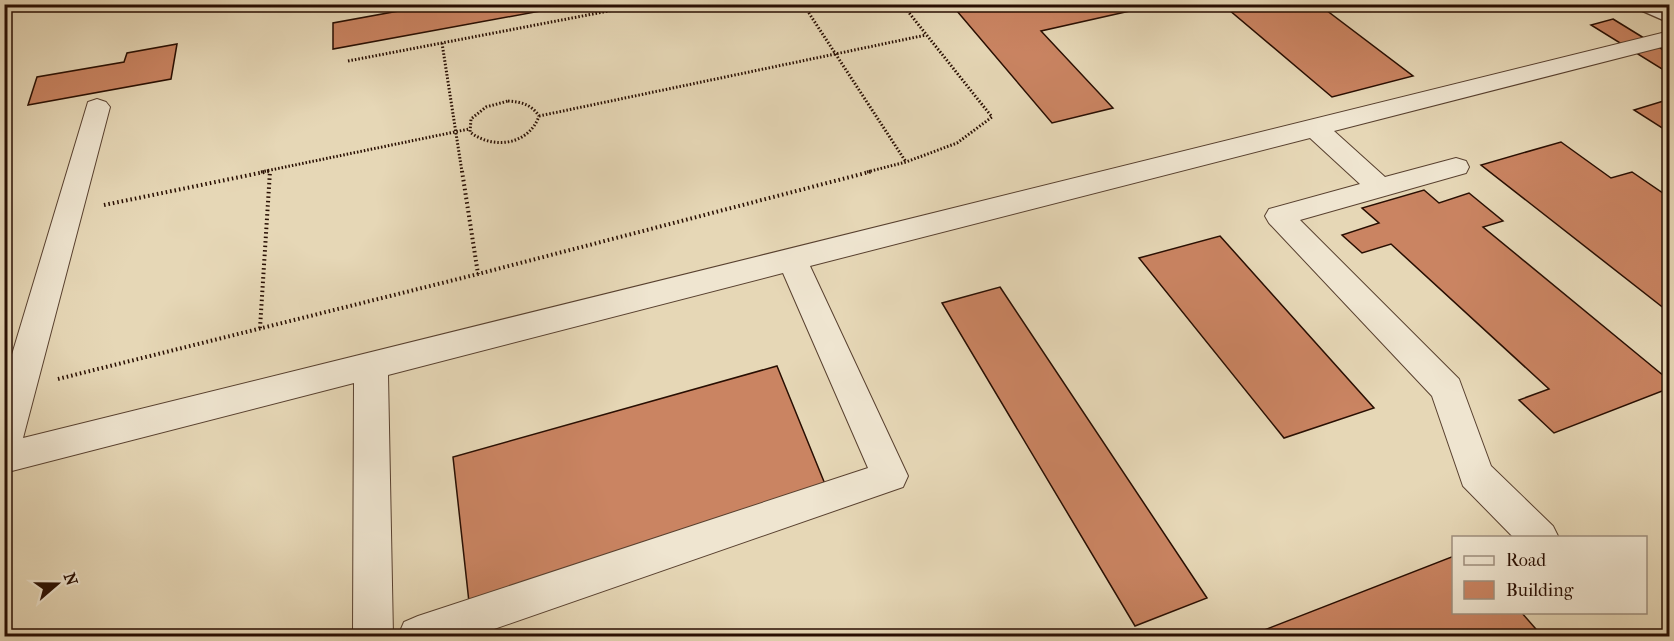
<svg xmlns="http://www.w3.org/2000/svg" width="1674" height="641" font-family="'IM FELL French Canon',serif">
  <style>
    .building { fill: #ca8462; stroke: #280e02; stroke-width: 1.5 }
    .lines { fill: none; stroke-linecap: round; stroke-linejoin: round }
    .minor-casing { stroke: #58402f; stroke-width: 2 }
    .tertiary-casing { stroke: #58402f; stroke-width: 3 }
    .path-far1 { stroke: #280e02; stroke-width: 3; stroke-dasharray: 1.5 2; stroke-linecap: butt }
    .path { stroke: #280e02; stroke-width: 4; stroke-dasharray: 1.5 3; stroke-linecap: butt }
    .minor { fill: #efe5d0; fill-rule: evenodd }
    .tertiary { fill: #efe5d0; fill-rule: evenodd }
  </style>
  <rect width="100%" height="100%" fill="#e6d7b6"/>
  <filter id="stains"><feTurbulence type="fractalNoise" baseFrequency=".00333" numOctaves="4"/><feColorMatrix values="0 0 0 0 .2 0 0 0 0 .09 0 0 0 0 .02 0 0 0 .5 -.17"/></filter>
  <radialGradient id="worn" r=".72"><stop offset=".6" stop-color="#630" stop-opacity="0"/><stop offset="1" stop-color="#630" stop-opacity=".3"/></radialGradient>
  <path class="building" d="M437,4H556L557,8L333,49V23Z
    M951,4H1161L1041,31L1113,108L1052,123Z
    M1222,4H1318L1413,76L1332,97Z
    M1613,19L1670,54V74L1591,25Z
    M177,44L171,79L28,105L37,77L124,62L127,53Z
    M1670,99V133L1634,110Z
    M1561,142L1611,178L1632,172L1670,198V313L1481,165Z
    M1424,190L1439,203L1469,193L1503,221L1483,227L1670,381V388L1554,433L1519,400L1549,389L1391,244L1362,253L1342,235L1379,223L1362,208Z
    M1220,236L1374,408L1284,438L1139,258Z
    M1000,287L1207,598L1135,626L942,303Z
    M777,366L827,489L469,602L453,457Z
    M1454,556V612H1521L1542,636H1249Z"/>
  <g class="lines">
    <g class="minor-casing">
      <path id="minor" d="M1670,31V45L1334,131L1385,177L1456,158L1466,161L1469,167L1466,173L1300,220L1459,379L1491,466L1553,526L1559,538H1514L1463,486L1432,396L1269,223L1265,216L1269,209L1360,184L1310,138L810,266L908,476L903,487L474,636H398L404,622L418,616L868,468L783,273L388,375L393,636H353L354,383L4,473V381L88,102L97,99L106,102L110,107L23,438Z"/>
    </g>
    <g class="tertiary-casing">
      <path id="tertiary" d="M1635,4L1670,7V23L1638,9Z"/>
    </g>
    <path class="path-far1" d="M803,4L906,162
      M442,43L462,172
      M348,61L645,4
      M508,101C521,102 531,104 539,116C529,145 493,150 470,132L471,119L486,107Z
      M539,116L926,35
      M261,172L469,129
      M867,172L906,162L957,143L992,117L902,4"/>
    <path class="path" d="M462,171L478,274
      M104,205L269,171
      M260,328L270,171
      M58,379L478,274L873,171"/>
    <use href="#minor" class="minor"/>
    <use href="#tertiary" class="tertiary"/>
  </g>
  <rect width="1674" height="641" fill="none" stroke="#e6d7b6" stroke-width="24"/>
  <rect x="6" y="6" width="1662" height="629" fill="none" stroke="#280e02" stroke-width="3"/>
  <rect x="12" y="12" width="1650" height="617" fill="none" stroke="#280e02" stroke-width="1.5"/>
  <rect x="1452" y="536" width="195" height="78" fill="#efe5d0" stroke="#9f8f7e" stroke-width="1.5"/>
  <rect x="1464" y="556" width="30" height="9" fill="#efe5d0" stroke="#9f8f7e" stroke-width="1.5"/>
  <text x="1506" y="566" font-size="18" fill="#280e02">Road</text>
  <rect x="1464" y="581" width="30" height="18" fill="#ca8462" stroke="#9f8f7e" stroke-width="1.5"/>
  <text x="1506" y="596" font-size="18" fill="#280e02">Building</text>
  <g transform="translate(57 584) rotate(70)" stroke="#efe5d0" stroke-width="4.5" paint-order="stroke">
  <path d="M0-4.5L10 22L0 15L-10 22Z" fill="#280e02"/>
  <text y="-9" font-size="16" font-weight="bold" text-anchor="middle" fill="#280e02">N</text>
  </g>
  <rect width="100%" height="100%" filter="url(#stains)"/>
  <rect width="100%" height="100%" fill="url(#worn)"/>
</svg>
